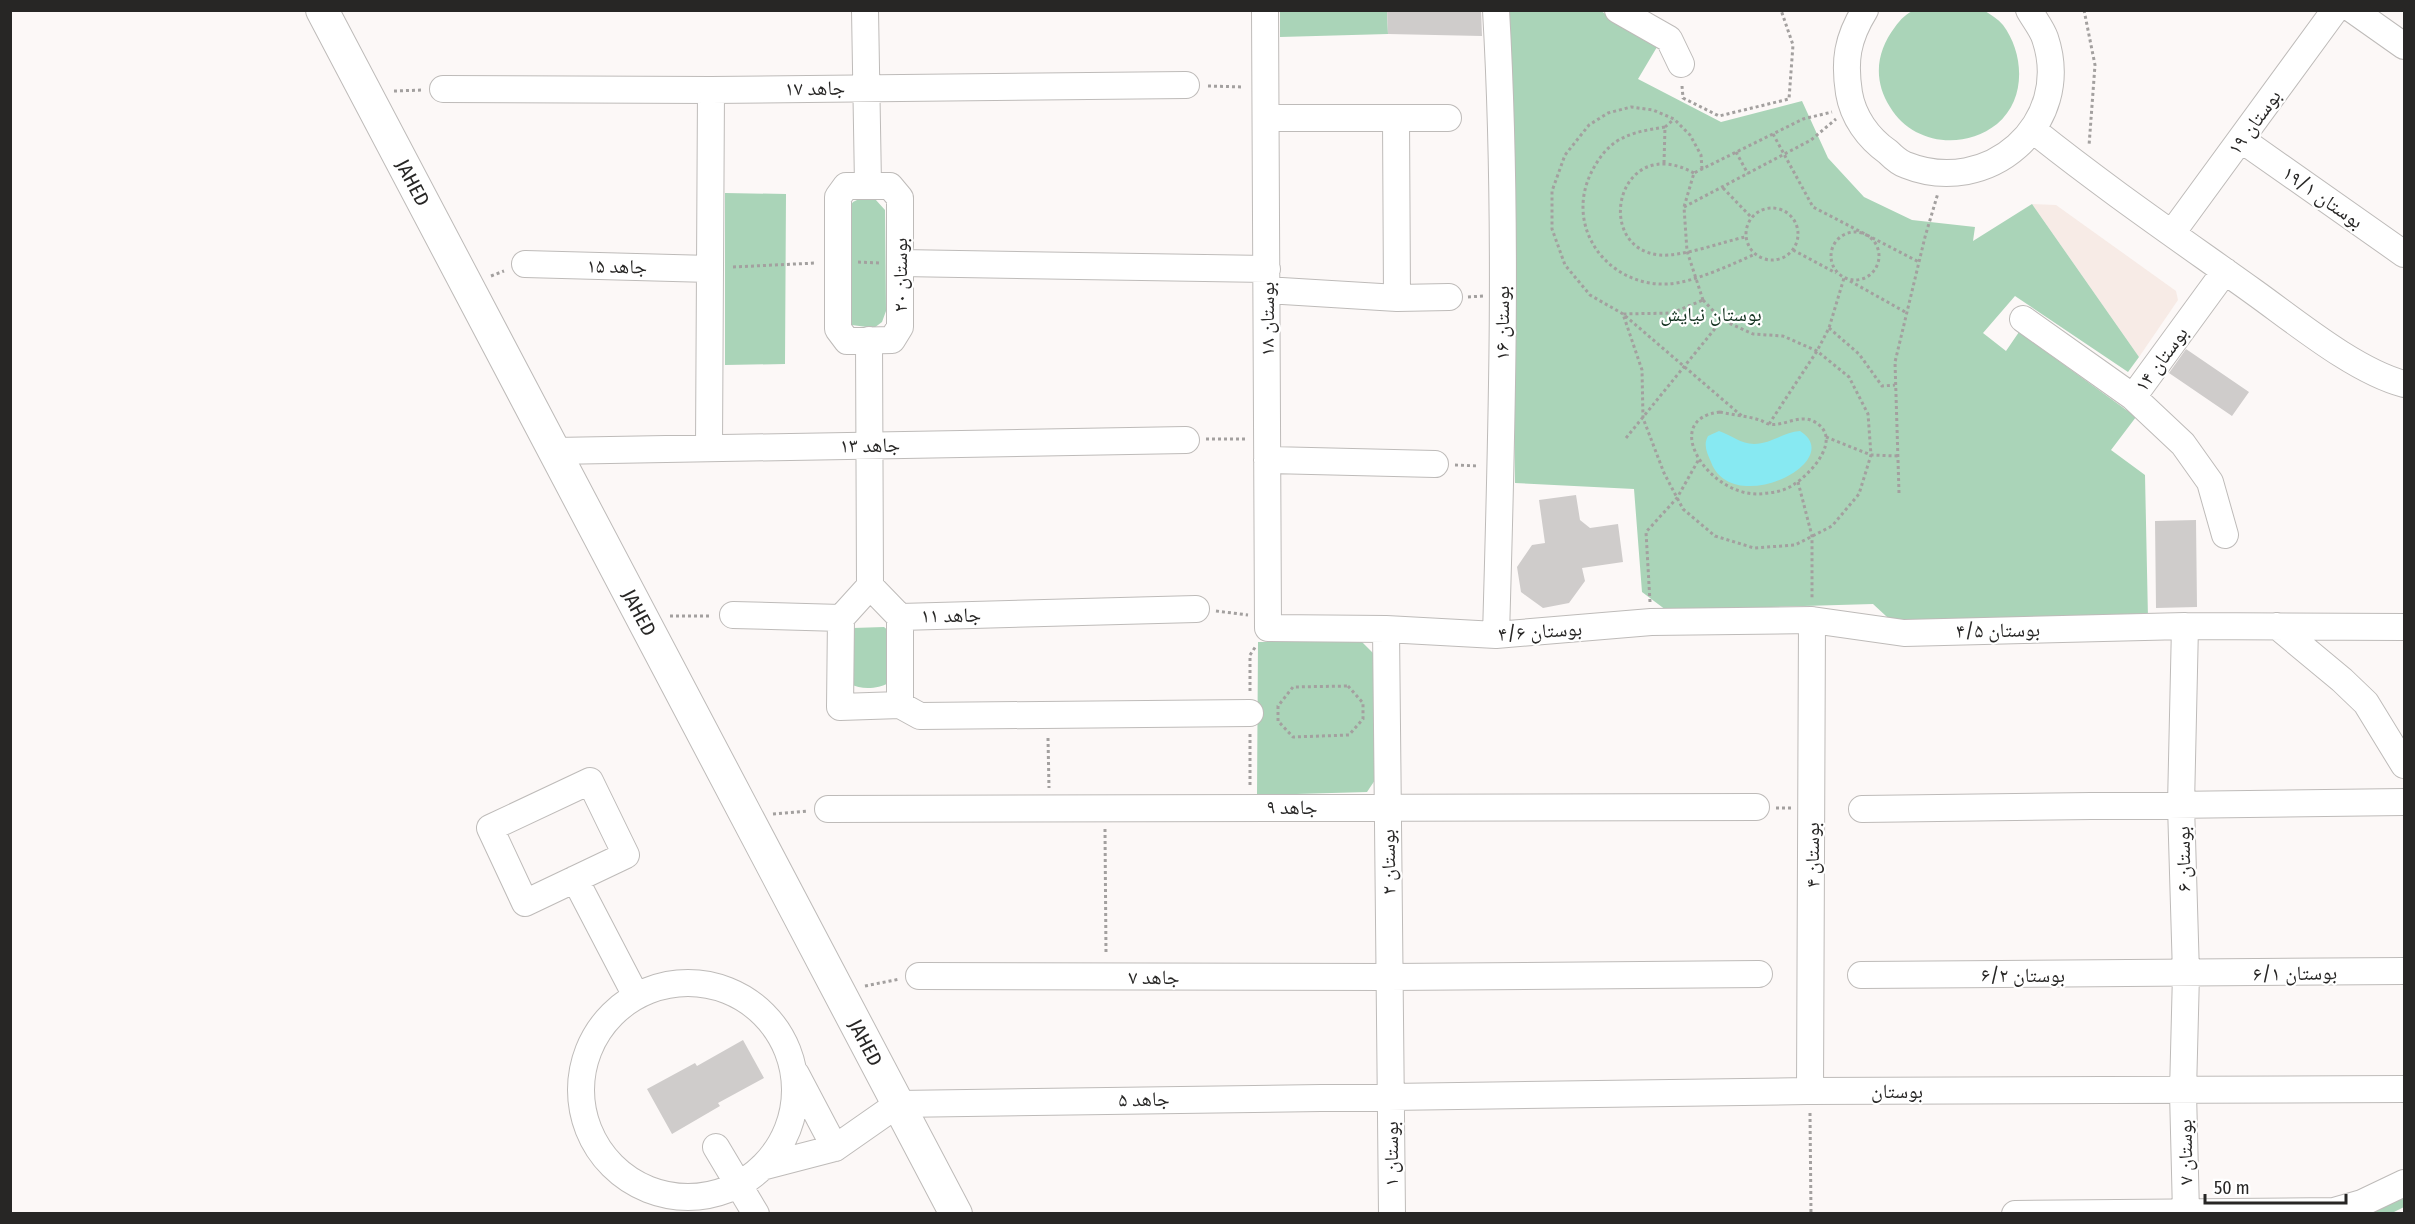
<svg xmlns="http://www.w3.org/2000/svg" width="2415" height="1224" font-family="'Fira Sans Condensed','Noto Naskh Arabic',sans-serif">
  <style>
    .built { fill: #f7ebe6 }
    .green { fill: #aad4b8 }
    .water { fill: #87e9f2 }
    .building { fill: #cfcccb }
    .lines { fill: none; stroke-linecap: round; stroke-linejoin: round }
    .minor-casing { stroke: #bebbb9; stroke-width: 28 }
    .major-casing { stroke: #bebbb9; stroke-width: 34 }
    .path { stroke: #a3a09f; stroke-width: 3; stroke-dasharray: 3 3; stroke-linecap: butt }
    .minor { stroke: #fff; stroke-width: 26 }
    .major { stroke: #fff; stroke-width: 32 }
    .labels { text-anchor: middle; stroke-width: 4.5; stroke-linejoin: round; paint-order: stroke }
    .street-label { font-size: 20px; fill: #272625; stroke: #fff }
    .park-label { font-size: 20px; fill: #12311f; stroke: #fff }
  </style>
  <rect width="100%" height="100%" fill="#fcf8f7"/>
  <path class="built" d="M2032,204L2056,205L2176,291L2178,300L2139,357Z"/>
  <path class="green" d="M1280,11H1387L1388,34L1280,37Z
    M1509,11H1601L1657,47L1638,79L1721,122L1802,101L1828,158L1864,197L1912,220L1975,227L1973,241L2032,204L2139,357L2128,372L2015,296L1983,333L2006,351L2019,332L2136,417L2111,450L2145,475L2148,618L1899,628L1873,604L1666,610L1642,592L1634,489L1515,483Z
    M1985,11C1991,15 1998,19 2003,25C2024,53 2027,99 1997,124C1963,151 1912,144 1890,107C1873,80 1876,52 1895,27C1900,20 1907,12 1916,10C1937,7 1963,10 1985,11Z
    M725,193L786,194L785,364L725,365Z
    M861,198L875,199L885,210L886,311L882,322L874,328L852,325L848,315V209L853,202Z
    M884,627L890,632L888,683C879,689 860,690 851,684L853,628Z
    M1258,642H1362L1376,656L1377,777L1367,792L1257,795Z
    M2404,1189V1207L2392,1213L2350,1214Z"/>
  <path class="water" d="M1719,431C1731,435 1741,444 1754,444C1771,444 1784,432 1800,431C1848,461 1732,519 1711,462C1707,453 1703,445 1708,436Z"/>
  <path class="building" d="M1387,10H1481L1482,36L1388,34Z
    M2186,349L2249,392L2232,416L2169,373Z
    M1576,495L1580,520L1590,528L1618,524L1623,562L1582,568L1585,581L1569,603L1543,608L1521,592L1517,567L1532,545L1545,543L1539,500Z
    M2196,520L2197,607L2156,608L2155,521Z
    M743,1040L764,1078L718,1103L720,1106L672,1134L647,1089L695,1063L697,1066Z"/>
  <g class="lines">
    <g class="minor-casing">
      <path id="minor" d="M865,10L868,185
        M1265,10L1268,628L1386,629L1496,635L1651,622L1812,620L1904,633L2185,626L2404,627
        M1618,10L1669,39L1681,64
        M1865,10C1847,39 1844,61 1849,93C1853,117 1868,138 1888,152C1893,157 1900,163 1906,165C1988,198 2074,124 2045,38C2042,29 2034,19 2029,10
        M2353,10L2404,46
        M443,89L711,90L1186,85
        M1266,118H1448
        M1396,118L1397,298
        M2033,130C2104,187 2180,239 2254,292C2296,322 2355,371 2404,384
        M2242,140L2404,254
        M846,186H890L900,198V327L892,340L847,341L838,329V197Z
        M2172,233L2335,10
        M901,263L1267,269
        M525,264L710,269
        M2225,271L2133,397L2183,444L2210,482L2225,535
        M1267,290L1397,298L1449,297
        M2023,319L2133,397
        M869,340L870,586
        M709,447L711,90
        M554,451L1186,440
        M1267,460L1435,464
        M733,615L841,618L870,586L900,617L1196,609
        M841,618L840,707L900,705V617
        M2185,626L2181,805L2186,974L2183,1092L2186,1213
        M2277,626L2342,680L2366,703L2404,765
        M1386,629L1392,1214
        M1496,635C1502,427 1508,218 1496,10
        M900,705L920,716L1250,713
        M590,781L626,855L525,903L490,828Z
        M828,809L1756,807
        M1862,809L2404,802
        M575,879L636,996
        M1861,975L2404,971
        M919,976L1389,977L1759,974
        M581 1090a107 107 0 1 1 214 0a107 107 0 1 1-214 0Z
        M796,1074L835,1148
        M1810,1091L1812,620
        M716,1147L756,1214
        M762,1167L835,1148L898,1104C1201,1098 1504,1093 1807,1091C2006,1089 2205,1091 2404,1089
        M2015,1214L2334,1211L2362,1203L2404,1183"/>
    </g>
    <g class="major-casing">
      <g id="major">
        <path id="s1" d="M322,10L956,1214"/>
      </g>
    </g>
    <path class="path" d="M2084,10L2095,65L2089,146
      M1208,86L1243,87
      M1682,86L1683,98L1719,116L1789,99L1793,45L1781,10
      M394,91L423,90
      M1665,127C1647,130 1632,132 1617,141C1605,149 1597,161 1591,173C1564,229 1609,287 1668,284C1692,283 1733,264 1755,254
      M1773,134L1813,207L1919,262
      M1736,152L1748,174
      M1664,163L1665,127L1674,119
      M1702,169L1701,155L1690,135L1674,119L1653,110L1631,107L1608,113L1589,125L1565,155L1552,191V229L1565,265L1590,295L1623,314L1743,417
      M1694,173C1617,131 1592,249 1660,255C1682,257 1722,242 1745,237
      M1723,188L1751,217
      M1684,207L1811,140L1836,119
      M1746 234a26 26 0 1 1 52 0a26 26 0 1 1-52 0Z
      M1831 256a24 24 0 1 1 48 0a24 24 0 1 1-48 0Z
      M1793,250L1836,273
      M858,262L879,263
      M733,267L816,263
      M491,276L504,271
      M1850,281L1907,313
      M1468,297L1483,296
      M1703,300L1722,320L1753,334L1783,336L1817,351L1849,377L1868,414L1871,455L1859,494L1832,526L1795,545L1754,548L1715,536L1683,509L1664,473L1643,418L1642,370L1623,314L1672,313Z
      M1703,300L1687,251L1684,207L1694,173L1803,119L1832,112
      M1829,328L1859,354L1882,386L1895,385
      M1720,412C1733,415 1747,416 1760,420C1763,421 1766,424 1769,424C1783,427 1799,414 1813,421C1845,437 1811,474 1793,485C1783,492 1770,493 1758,494C1708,495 1659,419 1720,412Z
      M1769,424L1817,351L1829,328L1844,278
      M1826,437L1871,455L1898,456
      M1626,438L1722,320
      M1206,439H1247
      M1455,465L1479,466
      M1798,482L1812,536V598
      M1899,493L1895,362L1925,237L1938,193
      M1650,602L1646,532L1677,498L1699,459
      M1216,611L1248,615
      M670,616H712
      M1348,686L1363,703V719L1349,735L1293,737L1278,721V706L1293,687Z
      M1250,691V655L1256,646
      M1250,734V787
      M1048,738L1049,788
      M1776,808H1791
      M773,814L808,811
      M1105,829L1106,954
      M865,986L900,979
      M1810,1113L1811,1214"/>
    <use href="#minor" class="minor"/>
    <use href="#major" class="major"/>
  </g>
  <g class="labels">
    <g class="street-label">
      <text transform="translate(815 88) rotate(-1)" y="7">جاهد ۱۷</text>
      <text transform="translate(2254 122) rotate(-54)" y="7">بوستان ۱۹</text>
      <text dy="7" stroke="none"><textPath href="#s1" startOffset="195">JAHED</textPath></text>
      <text transform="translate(2323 197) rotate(35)" y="7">بوستان ۱۹/۱</text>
      <text transform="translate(617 266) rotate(1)" y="7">جاهد ۱۵</text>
      <text transform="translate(900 275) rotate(-90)" y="7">بوستان ۲۰</text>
      <text transform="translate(1267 319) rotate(-90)" y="7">بوستان ۱۸</text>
      <text transform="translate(1502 323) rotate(-90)" y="7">بوستان ۱۶</text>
      <text transform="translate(2161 359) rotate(-54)" y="7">بوستان ۱۴</text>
      <text transform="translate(870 445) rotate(-1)" y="7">جاهد ۱۳</text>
      <text dy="7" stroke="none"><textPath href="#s1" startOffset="681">JAHED</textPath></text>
      <text transform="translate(951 615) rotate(-1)" y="7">جاهد ۱۱</text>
      <text transform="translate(1998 630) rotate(-1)" y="7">بوستان ۴/۵</text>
      <text transform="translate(1540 631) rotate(-4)" y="7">بوستان ۴/۶</text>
      <text x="1292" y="814">جاهد ۹</text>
      <text transform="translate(1812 855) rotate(-90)" y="7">بوستان ۴</text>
      <text transform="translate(2183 859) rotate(-91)" y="7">بوستان ۶</text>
      <text transform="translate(1388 862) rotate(-91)" y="7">بوستان ۲</text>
      <text transform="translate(2295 973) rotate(-1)" y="7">بوستان ۶/۱</text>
      <text x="2023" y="982">بوستان ۶/۲</text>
      <text x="1154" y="984">جاهد ۷</text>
      <text dy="7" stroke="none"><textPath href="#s1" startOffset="1167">JAHED</textPath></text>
      <text x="1897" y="1098">بوستان</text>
      <text transform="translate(1144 1099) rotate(-1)" y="7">جاهد ۵</text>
      <text transform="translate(2185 1152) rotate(-91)" y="7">بوستان ۷</text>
      <text transform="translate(1391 1154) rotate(-90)" y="7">بوستان ۱</text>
    </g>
    <g class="park-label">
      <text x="1711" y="321">بوستان نیایش</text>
    </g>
  </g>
  <rect width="2415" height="1224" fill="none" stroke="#272625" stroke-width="24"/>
  <path d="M2205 1194v9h141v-9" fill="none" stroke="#272625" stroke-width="3"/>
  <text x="2214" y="1194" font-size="18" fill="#272625" stroke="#ffffff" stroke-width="4.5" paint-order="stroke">50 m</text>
</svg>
